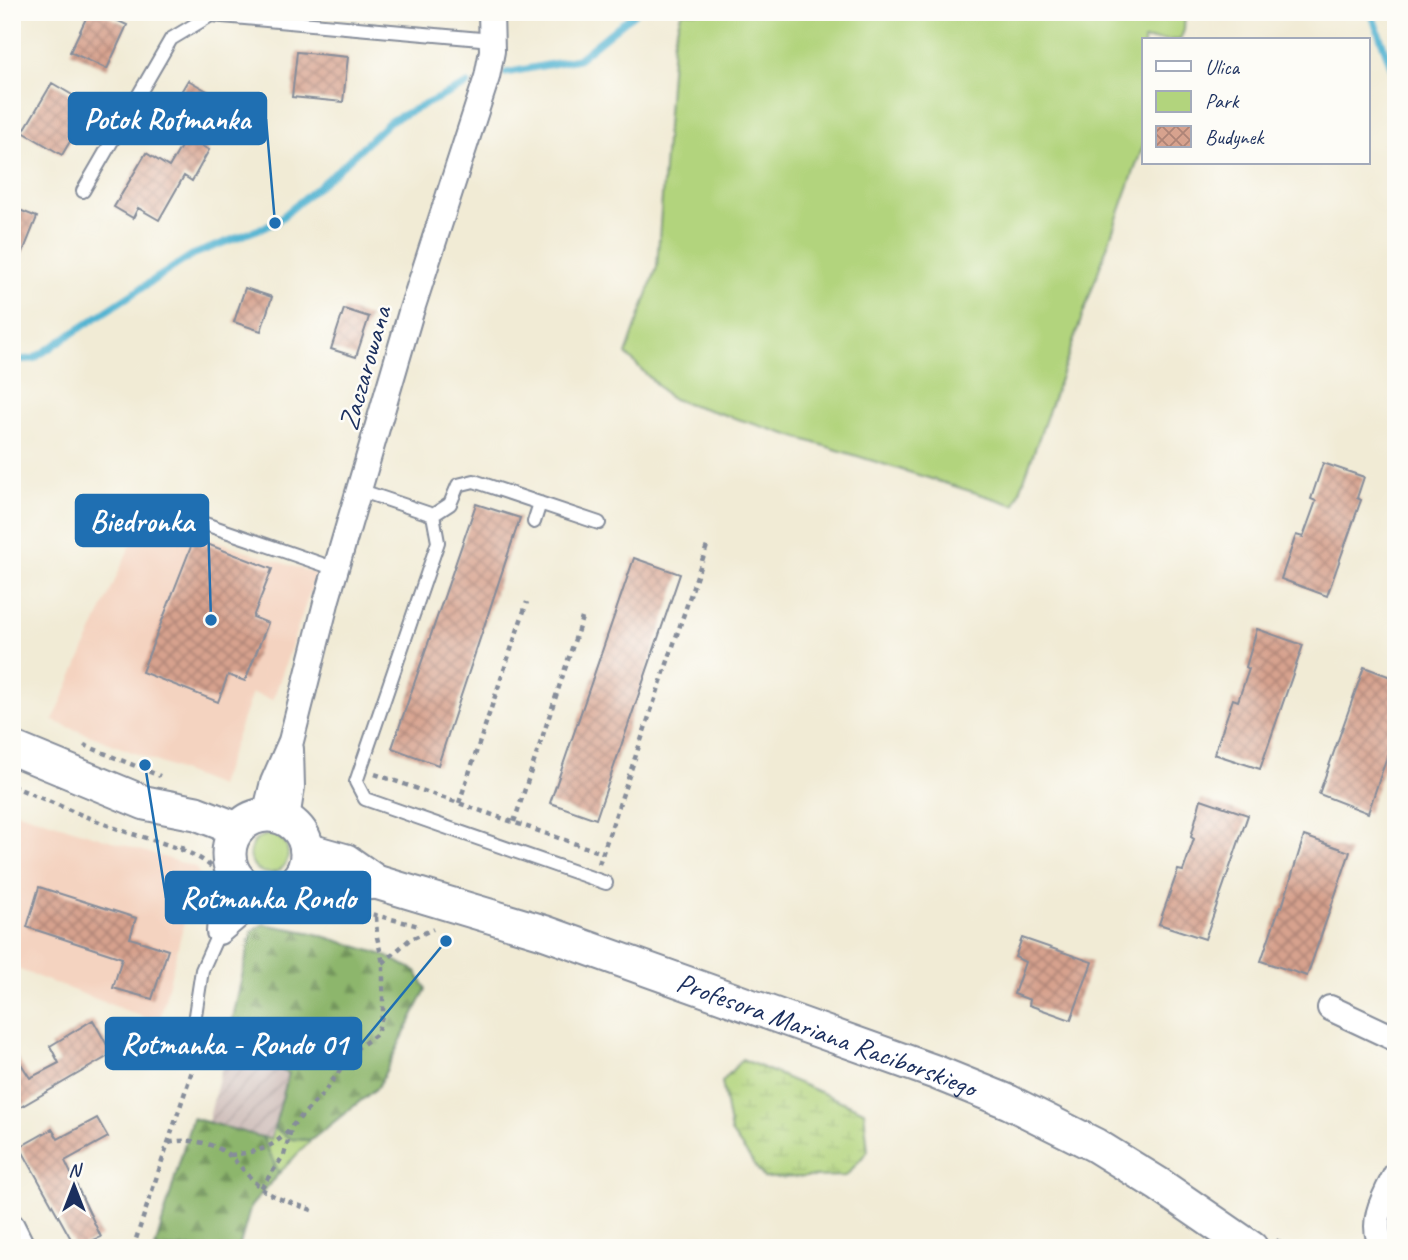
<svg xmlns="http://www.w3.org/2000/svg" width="1408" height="1260" font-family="Caveat,sans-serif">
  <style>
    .built { fill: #f4d3c0 }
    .industrial { fill: url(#industrial-furrows) }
    .green { fill: #b2d47d; stroke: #66826e; stroke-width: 2 }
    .forest { fill: url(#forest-firs); stroke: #547265; stroke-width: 2 }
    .wetland { fill: url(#wetland-marsh); stroke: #66826e; stroke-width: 2 }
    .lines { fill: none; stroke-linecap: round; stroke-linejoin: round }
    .stream { stroke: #53b4d2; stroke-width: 7 }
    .building { fill: url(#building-cross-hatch) }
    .lane-casing { stroke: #868d9a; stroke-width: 16 }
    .street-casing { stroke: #868d9a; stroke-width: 28 }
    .secondary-casing { stroke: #868d9a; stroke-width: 37 }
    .path { stroke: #868d9a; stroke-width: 4.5; stroke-dasharray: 5 5; stroke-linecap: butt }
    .lane { stroke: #fff; stroke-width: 12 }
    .street { stroke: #fff; stroke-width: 24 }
    .secondary { stroke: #fff; stroke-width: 33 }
    .labels { text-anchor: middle; stroke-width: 5; stroke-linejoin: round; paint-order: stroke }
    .street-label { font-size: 28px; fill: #1b2f5e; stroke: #fdfcf7 }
    .leader { fill: none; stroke: #1f6fb2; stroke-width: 2.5 }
    .callout-dot { fill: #1f6fb2; stroke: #fdfcf7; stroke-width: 2.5 }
    .callout { fill: #1f6fb2; stroke: #1f6fb2; stroke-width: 2.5 }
    .callout-label { font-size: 30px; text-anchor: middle; font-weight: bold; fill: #fff }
  </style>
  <defs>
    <pattern id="industrial-furrows" width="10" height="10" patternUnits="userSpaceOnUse" patternTransform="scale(1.75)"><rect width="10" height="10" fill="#d0c0bc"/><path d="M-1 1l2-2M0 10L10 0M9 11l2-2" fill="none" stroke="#b2a5a4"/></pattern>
    <pattern id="forest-firs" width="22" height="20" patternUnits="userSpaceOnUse" patternTransform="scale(1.75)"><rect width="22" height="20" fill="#8db66c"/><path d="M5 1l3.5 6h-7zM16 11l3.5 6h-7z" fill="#72945c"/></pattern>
    <pattern id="wetland-marsh" width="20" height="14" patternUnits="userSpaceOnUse" patternTransform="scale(1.75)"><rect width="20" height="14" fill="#b2d47d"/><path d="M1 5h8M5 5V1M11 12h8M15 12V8" fill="none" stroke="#98b66e"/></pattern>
    <pattern id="building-cross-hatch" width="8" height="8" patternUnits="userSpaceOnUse" patternTransform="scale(1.75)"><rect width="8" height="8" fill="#d7a28e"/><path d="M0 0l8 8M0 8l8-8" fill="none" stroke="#ae8477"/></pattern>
  </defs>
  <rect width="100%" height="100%" fill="#fdfcf7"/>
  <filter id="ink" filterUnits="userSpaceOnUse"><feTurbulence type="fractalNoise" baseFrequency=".0143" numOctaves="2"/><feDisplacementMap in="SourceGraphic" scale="14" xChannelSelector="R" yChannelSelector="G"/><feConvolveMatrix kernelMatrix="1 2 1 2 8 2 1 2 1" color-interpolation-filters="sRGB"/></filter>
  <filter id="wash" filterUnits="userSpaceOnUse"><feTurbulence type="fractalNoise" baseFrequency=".00686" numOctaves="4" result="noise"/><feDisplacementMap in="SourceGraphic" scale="28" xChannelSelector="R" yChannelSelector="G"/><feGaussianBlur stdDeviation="1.57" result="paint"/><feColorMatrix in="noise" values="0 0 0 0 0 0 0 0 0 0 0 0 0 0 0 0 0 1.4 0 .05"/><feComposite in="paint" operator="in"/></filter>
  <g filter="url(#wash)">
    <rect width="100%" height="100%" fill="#f1ebd5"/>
    <path class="built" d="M143,517L316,574L273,700L252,693L219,786L53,721Z
      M12,810L195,867L200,875L195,899L190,898L159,1023L12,967Z"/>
    <path class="industrial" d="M226,1050L289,1073L271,1139L208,1122Z"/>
    <path class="green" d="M684,12H1185L1184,30L1180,40H1144V143L1015,505L670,398L626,354L657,267L673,43L681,14Z
      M250 854a19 19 0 1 1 38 0a19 19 0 1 1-38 0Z
      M274,1128L291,1139L311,1140L279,1173L262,1137L271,1139Z"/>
    <path class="forest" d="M264,924L313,933L384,955L416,971L426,989L378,1087L311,1140L291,1139L274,1128L289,1073L226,1050L252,931Z
      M192,1118L262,1137L279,1173L251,1206L239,1248H155Z"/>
    <path class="wetland" d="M742,1059L864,1111L868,1151L846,1176L764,1178L731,1132L722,1082Z"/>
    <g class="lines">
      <path class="stream" d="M1371,12L1396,80
        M506,73L578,59L636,12
        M12,360L33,359L192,255L275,223L341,167L390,121L468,84"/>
    </g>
    <g id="blocks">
      <path class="building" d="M89,12H99L127,25L107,69L70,52Z
        M297,52L348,57L343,102L292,97Z
        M188,80L228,103L202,146L209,150L192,181L184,176L159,220L138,208L133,218L114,207L146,153L169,167L186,138L162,124Z
        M52,83L91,106L62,155L23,132Z
        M12,207L37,217L13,277H12Z
        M245,288L272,297L261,331L234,322Z
        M344,309L369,317L356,357L331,349Z
        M1323,463L1364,477L1357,498L1361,500L1327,596L1281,579L1296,535L1303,537L1316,501L1311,499Z
        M476,504L520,518L438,765L392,748Z
        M194,539L272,569L253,617L268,623L245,681L228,675L218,702L142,672Z
        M634,558L680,574L596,819L550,803Z
        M1257,629L1303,645L1260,769L1214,754L1233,699L1238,701L1249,669L1246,667Z
        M1364,667L1396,679V730L1368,813L1319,794Z
        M1201,799L1248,815L1205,939L1159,924L1178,870L1183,871L1194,839L1191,837Z
        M1304,836L1350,852L1307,976L1261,961L1280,906L1282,907Z
        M39,887L136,918L130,938L168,950L152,999L113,988L122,958L27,927Z
        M1022,938L1092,962L1071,1020L1029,1005L1030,1000L1014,994L1025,962L1015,957Z
        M93,1020L112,1054L12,1112V1050L30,1078L59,1063L50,1046Z
        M97,1118L108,1137L65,1161L101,1237L76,1248L20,1147L52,1129L58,1139Z"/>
    </g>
  </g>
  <g filter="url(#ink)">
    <use href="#blocks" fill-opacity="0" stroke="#868d9a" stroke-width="2"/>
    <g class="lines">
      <g class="lane-casing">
        <path id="lane" d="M83,191L171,39L211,15L492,40
          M359,490L433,515L438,542L356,782L365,799L606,883
          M150,505L336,569
          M433,515L450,504L458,485L474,481L599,523
          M534,522L540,503
          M189,1054L202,970L219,932"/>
      </g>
      <g class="street-casing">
        <path id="street" d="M265,814L273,782L291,741L327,599L411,312L487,77L492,51L491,12
          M287,819L292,787L291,749
          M219,932L221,904L236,878
          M219,932L239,915L255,891
          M1330,1008L1396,1039
          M12,1226L23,1248
          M1384,1248C1367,1225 1385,1195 1396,1174"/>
      </g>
      <g class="secondary-casing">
        <g id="secondary">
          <path d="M12,748L145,803L196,813L237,829"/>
          <circle cx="268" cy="854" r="39"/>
          <path id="s1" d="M307,850L346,861L376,882L543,932L935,1072L1009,1102L1095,1145L1158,1184L1251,1248"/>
          <path d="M301,875L341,885L376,882"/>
        </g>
      </g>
      <path class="path" d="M84,745L160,776
        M375,774L602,853
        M12,786C47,800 82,816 118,829C146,840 197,848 216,872
        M459,803L527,602
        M514,822L582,618
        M181,850L184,841
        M599,864L707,546
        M363,912L419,926
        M266,913L313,907
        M383,963L409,940L433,929
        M169,1143C188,1137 216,1143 231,1157C242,1167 251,1180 262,1189C277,1200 297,1204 314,1211
        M230,1155C257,1152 272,1149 290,1129
        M261,1188L284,1155L292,1126L321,1096L356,1049L377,1034L383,1012V963L377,937L376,915
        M1276,1240L1287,1248
        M133,1248L193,1068"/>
      <use href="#lane" class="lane"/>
      <use href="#street" class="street"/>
      <use href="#secondary" class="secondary"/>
    </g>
  </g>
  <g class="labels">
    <g class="street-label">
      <text transform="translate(364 368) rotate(-74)" y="10">Zaczarowana</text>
      <text dy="10" stroke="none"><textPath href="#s1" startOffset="553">Profesora Mariana Raciborskiego</textPath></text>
    </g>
  </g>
  <path class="leader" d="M275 223L266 119M211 620L208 521M145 765L166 898M446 941L361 1044"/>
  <g class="callout-dot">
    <circle cx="275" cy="223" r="7"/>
    <circle cx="211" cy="620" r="7"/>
    <circle cx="145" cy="765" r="7"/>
    <circle cx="446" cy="941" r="7"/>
  </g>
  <g class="callout">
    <rect x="69" y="93" width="197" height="51" rx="7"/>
    <rect x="76" y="495" width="132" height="51" rx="7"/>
    <rect x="166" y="872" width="204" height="51" rx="7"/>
    <rect x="106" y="1018" width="255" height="51" rx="7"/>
  </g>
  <g class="callout-label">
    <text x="167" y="129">Potok Rotmanka</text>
    <text x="142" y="531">Biedronka</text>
    <text x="268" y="908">Rotmanka Rondo</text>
    <text x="234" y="1054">Rotmanka - Rondo 01</text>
  </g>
  <rect width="1408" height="1260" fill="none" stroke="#fdfcf7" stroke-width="42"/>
  <rect x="1142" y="38" width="228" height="126" fill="#fdfcf7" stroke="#a3aaba" stroke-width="2"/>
  <rect x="1156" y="61" width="35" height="10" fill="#ffffff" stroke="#a3aaba" stroke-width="2"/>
  <text x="1205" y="74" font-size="21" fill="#1b2f5e">Ulica</text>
  <rect x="1156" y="91" width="35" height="21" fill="#b2d47d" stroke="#a3aaba" stroke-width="2"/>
  <text x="1205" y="108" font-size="21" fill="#1b2f5e">Park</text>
  <rect x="1156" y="126" width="35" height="21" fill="url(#building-cross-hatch)" stroke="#a3aaba" stroke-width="2"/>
  <text x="1205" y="144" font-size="21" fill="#1b2f5e">Budynek</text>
  <g transform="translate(74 1186)" stroke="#fdfcf7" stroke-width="5" paint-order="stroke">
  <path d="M0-5L12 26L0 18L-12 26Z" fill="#1b2f5e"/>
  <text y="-10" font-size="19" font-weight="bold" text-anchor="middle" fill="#1b2f5e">N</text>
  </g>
</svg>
